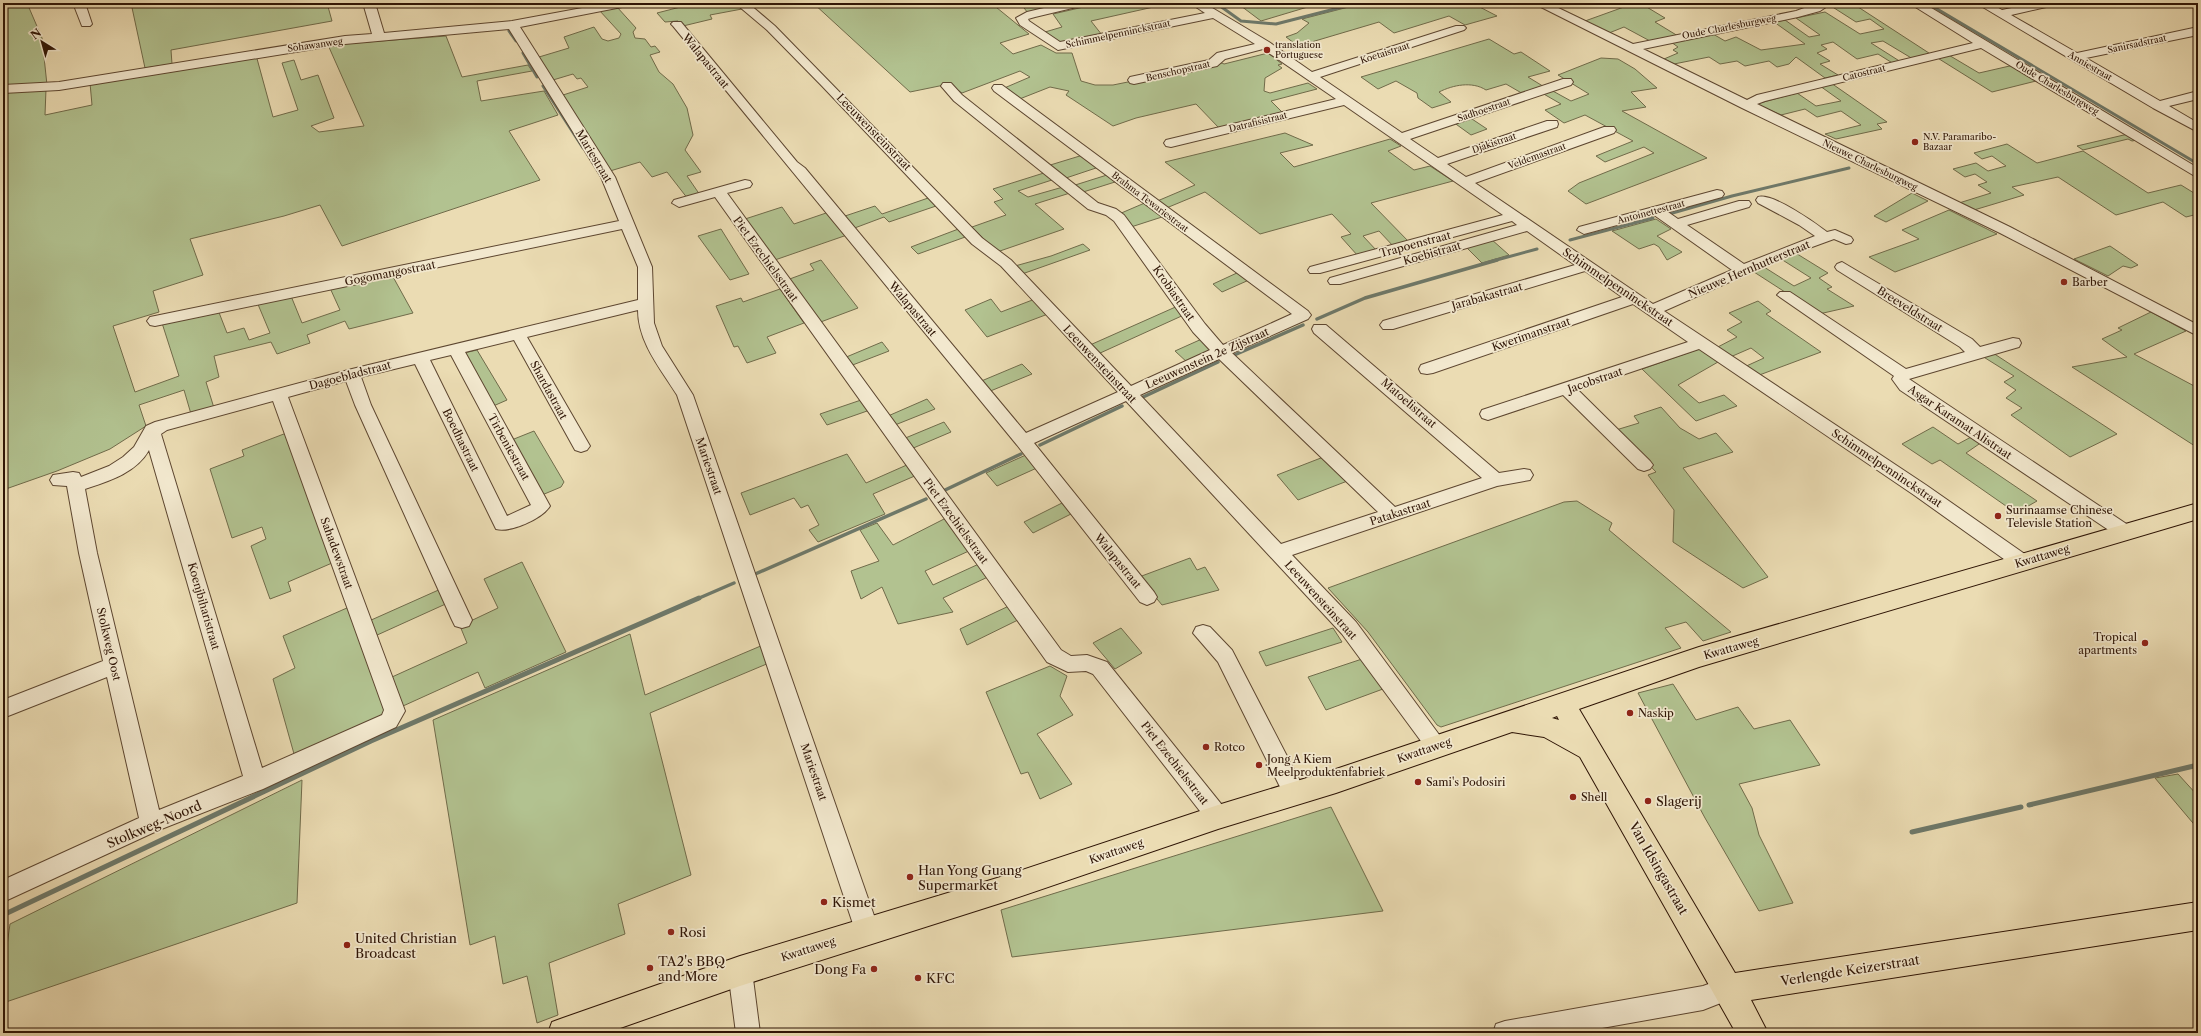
<svg xmlns="http://www.w3.org/2000/svg" width="2201" height="1036" font-family="'Libre Caslon Text',serif">
  <style>
    .green { fill: #b2c290; stroke: #706b4a }
    .lines { fill: none; stroke-linecap: round; stroke-linejoin: round }
    .stream-far2 { stroke: #6e796a; stroke-width: 3 }
    .stream-far1 { stroke: #6e796a; stroke-width: 3.5 }
    .stream { stroke: #6e796a; stroke-width: 5 }
    .minor-casing { stroke: #5d4630; stroke-width: 2 }
    .major-casing { stroke: #2e1405; stroke-width: 2 }
    .minor { fill: #f2e8ce; fill-rule: evenodd }
    .major { fill: #ebdcb3; fill-rule: evenodd }
    .poi-dot { fill: #8f2418; stroke: #f2e8ce; stroke-width: 1.5 }
    .labels { text-anchor: middle; stroke-width: 3.5; stroke-linejoin: round; paint-order: stroke }
    .far-street-label { font-size: 9px; fill: #2e1405; stroke: #f2e8ce }
    .far-poi-label { font-size: 9px; fill: #2e1405; stroke: #f2e8ce; text-anchor: start }
    .street-label { font-size: 11px; fill: #2e1405; stroke: #f2e8ce }
    .poi-label { font-size: 11px; fill: #2e1405; stroke: #f2e8ce; text-anchor: start }
    .near-poi-label { font-size: 13px; fill: #2e1405; stroke: #f2e8ce; text-anchor: start }
    .near-street-label { font-size: 13px; fill: #2e1405; stroke: #f2e8ce }
  </style>
  <rect width="100%" height="100%" fill="#ebdcb3"/>
  <filter id="stains"><feTurbulence type="fractalNoise" baseFrequency=".005" numOctaves="4"/><feColorMatrix values="0 0 0 0 .2 0 0 0 0 .09 0 0 0 0 .02 0 0 0 .5 -.17"/></filter>
  <radialGradient id="worn" r=".72"><stop offset=".6" stop-color="#630" stop-opacity="0"/><stop offset="1" stop-color="#630" stop-opacity=".3"/></radialGradient>
  <path class="green" d="M3,3H27L42,38L47,85L3,87Z
    M131,3H327L332,21L171,50L172,64L145,68Z
    M696,3H736L742,9L710,15L712,19L683,26L678,21L665,22L657,13Z
    M813,3H991L1029,34L1000,43L1013,54L1041,45L1056,53H1072L1081,81L1095,85H1113L1222,63L1224,64L1268,53L1282,64L1278,65L1282,68L1265,78L1264,91L1270,93L1308,83L1317,89L1271,101L1283,113L1219,128L1196,104L1136,118L1113,126L1066,95L1069,91L1050,87L1017,100L1002,89L1030,77L1020,71L962,93L949,84L910,92Z
    M1020,3H1073L1028,13Z
    M1101,3H1155L1158,6L1091,21L1102,35L1060,43L1045,32L1062,27L1053,14Z
    M1237,3H1306L1311,6L1261,21Z
    M1364,3H1472L1497,16L1465,25L1449,16L1394,33L1379,22L1298,46L1286,37L1297,33L1309,23L1302,19Z
    M1635,3H1640L1665,18L1655,22L1678,36L1650,41L1624,27L1609,33L1585,21Z
    M1836,3H1852L1932,55L1913,59L1883,41L1871,43L1901,62L1894,64L1878,54L1857,59L1833,42L1821,45L1827,49L1817,53L1830,61L1820,64L1838,75L1825,78L1796,57L1789,64L1777,67L1769,61L1745,66L1737,61L1720,64L1709,57L1674,64L1664,59L1678,53L1673,50L1678,47L1671,42L1713,34L1725,41L1736,37L1761,50L1805,44L1774,22L1785,20L1809,37L1820,35L1796,18L1825,12L1860,34L1884,29L1870,19L1856,22L1831,6Z
    M617,7L636,28L633,32L635,38L645,39L651,47L655,46L660,52L650,55L659,72L673,84L687,108L693,135L685,150L701,172L687,176L700,195L688,199L667,172L652,177L640,162L610,171L563,95L588,87L581,78L577,79L573,74L553,80L539,57L569,48L564,37L594,27L602,39L608,41L619,38L621,34L599,10Z
    M446,36L462,77L528,65L532,71L477,81L481,101L544,91L558,115L509,131L540,180L342,246L320,205L284,216L190,239L203,275L153,291L159,312L113,326L135,392L179,376L162,323L218,310L227,333L244,328L249,340L270,333L257,302L291,296L302,323L340,310L330,288L392,275L413,313L349,329L345,321L307,335L310,343L277,354L271,342L214,356L219,377L206,382L214,408L191,414L184,390L139,405L146,426L110,449L57,471L3,490V91L46,89L45,115L92,105L90,83L256,55L273,117L298,110L282,63L294,60L301,80L318,75L334,118L311,126L319,132L364,126L328,45Z
    M1489,39L1514,54L1521,52L1550,71L1528,77L1546,88L1525,95L1506,84L1486,90C1472,81 1453,85 1439,92L1451,102L1432,108L1418,98L1417,93L1396,81L1378,89L1361,77Z
    M1947,54L1979,73L2014,65L2040,80L1992,92L1936,57Z
    M1601,58L1618,59L1635,69L1657,88L1631,92L1646,107L1622,111L1707,158L1586,204L1568,191L1579,183L1654,153L1644,147L1605,162L1596,156L1633,141L1585,115L1564,123L1545,110L1561,104L1542,93L1551,90L1571,101L1589,94L1558,75Z
    M1831,83L1887,122L1877,124L1882,129L1836,139L1825,134L1861,125L1841,111L1817,117L1805,109L1781,115L1756,104L1797,93L1816,106L1841,101L1820,86Z
    M1469,117L1487,129L1471,135L1453,122Z
    M1285,133L1313,145L1280,153L1294,167L1390,139L1401,146L1388,151L1414,170L1430,166L1453,181L1371,203L1410,243L1394,247L1379,231L1363,236L1377,251L1358,256L1341,237L1351,234L1332,214L1260,234L1205,192L1164,209L1155,202L1195,185L1165,162Z
    M2128,134L2137,140L2132,141L2128,139L2083,150L2077,146Z
    M2007,144L2037,163L2083,151L2148,193L2181,185L2194,193L2198,192V214L2186,217L2163,202L2116,215L2058,177L2012,187L2024,195L1974,210L1959,203L1991,193L1978,185L1987,182L1975,174L1965,177L1953,169L1976,163L1988,171L2006,166L1992,156L1982,159L1974,153Z
    M1083,155L1099,167L1063,179L1047,166Z
    M1047,172L1055,179L1018,191L1028,197L1063,187L1070,193L1035,204L1064,229L997,252L972,227L1006,215L994,202L1003,199L993,189Z
    M1107,175L1115,182L1080,193L1072,186Z
    M1912,193L1928,201L1886,222L1874,216Z
    M931,197L939,205L889,222L884,217L852,229L842,217L875,206L882,214Z
    M1147,202L1165,216L1131,227L1119,214Z
    M782,207L794,224L829,212L847,235L772,261L742,220Z
    M1949,210L1997,234L1895,272L1869,257L1919,239L1902,230Z
    M1656,219L1671,229L1657,236L1682,252L1667,260L1659,247L1654,244L1639,249L1612,231Z
    M961,228L968,236L918,254L911,247Z
    M721,229L749,274L730,280L698,236Z
    M1491,239L1509,255L1482,263L1466,247Z
    M1083,244L1090,250L1022,274L1015,266L1051,256Z
    M2110,246L2138,265L2131,268L2123,266L2108,276L2074,259Z
    M1794,252L1828,273L1819,278L1832,287L1827,289L1854,306L1819,314L1754,272L1764,267L1794,286L1811,278L1781,259Z
    M821,260L858,308L818,323L787,280L814,270L810,264Z
    M1239,272L1249,280L1222,292L1213,284Z
    M780,289L804,323L767,337L776,353L747,363L738,346L734,347L716,306L741,298L743,302Z
    M991,299L1001,312L1035,299L1048,314L987,337L965,310Z
    M1758,301L1771,311L1766,314L1821,352L1754,377L1742,368L1764,358L1751,348L1728,358L1714,349L1737,337L1727,330L1742,322L1729,313Z
    M1180,305L1186,314L1098,354L1090,345Z
    M2151,312L2186,331L2134,354L2198,388V448L2072,367L2127,357L2102,339L2122,330L2118,328Z
    M1204,338L1213,348L1189,364L1175,351Z
    M882,342L889,351L850,366L844,358Z
    M1699,349L1718,362L1678,385L1699,403L1724,395L1737,406L1696,421L1642,369Z
    M477,350L507,400L491,407L460,354Z
    M1993,353L2117,434L2070,457L2011,415L2022,408L2006,398L2016,390L2004,382L2014,376L1982,356Z
    M1022,364L1032,374L988,392L979,382Z
    M864,399L870,410L827,425L820,414Z
    M927,399L935,409L895,425L888,416Z
    M1661,407L1680,428L1699,439L1716,433L1733,452L1683,468L1768,577L1743,588L1673,542L1674,510L1648,475L1656,472L1616,430L1639,423L1634,416Z
    M944,422L951,432L911,449L903,439Z
    M1933,427L1958,444L1973,436L1982,442L1966,453L2037,501L2016,513L1940,460L1932,464L1902,444Z
    M534,431L564,482L561,487L542,495L509,441Z
    M289,432L339,560L288,582L291,591L270,599L251,546L266,539L262,527L232,538L210,469L244,456L242,450Z
    M847,454L866,483L909,464L917,475L873,494L885,514L818,542L809,530L819,525L808,505L801,508L794,498L750,515L741,493Z
    M1028,454L1039,467L997,486L986,473Z
    M1326,456L1350,480L1298,500L1277,475Z
    M1577,501L1612,523L1609,530L1731,632L1703,641L1686,622L1665,628L1681,648L1441,727L1437,725L1368,632L1328,588L1564,502Z
    M1062,503L1071,514L1033,533L1024,522Z
    M946,518L971,550L925,571L933,585L981,563L990,576L943,598L953,612L898,624L882,587L861,599L851,571L879,561L860,530L877,523L893,545Z
    M1190,558L1197,570L1205,567L1219,590L1162,605L1139,577Z
    M522,562L566,652L485,688L478,672L403,706L392,677L467,643L460,626L498,608L484,579Z
    M443,588L450,602L375,636L369,621Z
    M356,604L396,712L296,761L273,679L295,668L283,636Z
    M1011,605L1020,619L967,645L960,629Z
    M1121,628L1142,653L1115,669L1093,643Z
    M1333,628L1342,642L1266,666L1259,652Z
    M630,634L645,695L763,645L769,663L650,713L691,875L618,904L625,934L549,963L558,1015L537,1023L527,976L503,984L495,936L470,945L433,720Z
    M1362,659L1383,689L1326,710L1308,677Z
    M1050,666L1067,676L1060,696L1073,715L1037,734L1072,784L1040,799L1028,772L1021,774L986,692Z
    M1673,684L1696,720L1738,707L1754,729L1790,720L1820,765L1739,784L1752,808L1759,835L1793,903L1759,911L1705,818L1638,693Z
    M2178,774L2198,796V829L2155,778Z
    M302,780L297,903L3,1003V974L10,924Z
    M1331,807L1383,911L1012,957L1001,910Z"/>
  <g class="lines">
    <path class="stream-far2" d="M1216,3L1241,21L1276,24L1358,3
      M1927,3L2198,164
      M509,31L516,41
      M523,53L537,77
      M543,86L583,148
      M1669,214L1732,196L1849,168
      M1570,240L1653,218
      M1493,261L1537,249"/>
    <path class="stream-far1" d="M1317,319L1365,298L1497,260
      M1232,356L1303,325
      M1141,398L1218,362
      M1040,445L1122,406
      M943,491L1021,454
      M753,575L926,499
      M697,599L734,583"/>
    <path class="stream" d="M2029,805L2198,765
      M1912,832L2021,807
      M3,915L371,741L699,598"/>
    <g class="minor-casing">
      <path id="minor" d="M73,3H85L92,24L90,26H82Z
        M363,3H375L384,33L512,21L609,3H633L627,6L520,27L615,177L652,267L654,323L662,346L693,395L879,930L875,938L867,941L859,938L855,930L677,395C660,368 638,342 638,310L527,337L590,446L587,450L581,452L575,450L514,340L465,352L550,506C542,519 510,533 496,529L415,364L361,377L371,405L472,620L469,626L462,628L455,626L452,620L355,405L346,381L288,397L405,711L396,727L263,789L159,830L3,902V880L139,818L107,677L3,718V700L103,661L79,553L67,486L53,485L50,480L53,475L73,472L79,473L81,477L109,466L123,457L134,447L146,426L155,422L352,369L638,300V267L622,229L155,326L150,325L147,321L150,317L155,316L619,221L601,177L509,29L345,44L59,90L3,93V85L59,82L345,36L372,34ZM451,355L531,505L507,516L430,360ZM273,401L384,710L382,715L262,768L161,434L167,430ZM149,450L243,776L159,810L97,553L85,489C109,481 136,473 149,450Z
        M735,3H748L775,26L982,238L1011,260L1131,386L1210,350L1193,332L1114,221L1106,215L1088,209L954,101L941,86L943,83H951L962,95L1098,203L1116,209L1124,215L1205,324L1223,345L1292,314L994,91L992,88L994,85H1002L1308,311L1311,315L1308,319L1232,353L1395,507L1482,478L1314,333L1312,329L1314,325H1326L1499,473L1524,469L1530,470L1533,475L1530,480L1497,486L1292,555L1356,622L1443,740L1446,746L1443,752L1436,755L1429,752L1342,634L1126,401L1034,443L1154,592L1157,597L1154,602L1147,605L1140,602L1017,445L673,26L671,24L673,22H681L797,162L805,168L1026,433L1118,392L1001,266L972,244L822,86L767,30ZM1219,359L1378,512L1281,544L1140,395Z
        M1065,3H1087L1085,5L1035,17L1028,19L1029,21L1060,42L1205,13L1190,3H1204L1269,42L1312,72L1456,26H1464L1466,28L1464,30L1320,77L1402,133L1563,79H1571L1573,82L1571,85L1410,139L1438,158L1547,121H1557L1558,124L1557,127L1447,164L1466,177L1604,127H1614L1616,130L1614,133L1475,183L1653,304L1732,270L1654,215L1584,234L1577,230L1579,227L1717,190L1722,191L1724,194L1722,197L1668,212L1678,219L1739,201H1749L1751,204L1749,207L1687,225L1744,264L1815,236L1799,225L1758,203L1756,200L1758,197C1773,193 1814,222 1827,232L1835,230L1851,237L1853,240L1851,243L1846,244L1834,239L1793,254L1664,311L1926,485L2029,557L2031,562L2029,567L2022,569L2015,567L1914,495L1699,349L1578,390L1650,461L1653,465L1650,469L1644,471L1638,469L1563,395L1488,420L1482,418L1480,414L1482,410L1688,342L1633,304L1433,373L1427,374L1421,373L1419,369L1421,365L1622,297L1585,271L1393,329H1383L1380,325L1383,321L1575,265L1527,231L1340,284H1330L1328,281L1330,278L1517,225L1512,221L1320,273H1310L1308,270L1310,267L1503,215L1344,105L1171,147L1166,146L1164,143L1166,140L1336,99L1263,49L1225,59L1217,66L1134,84L1130,83L1128,80L1130,77L1209,60L1217,53L1255,44L1213,18L1058,50L1020,25L1016,18L1027,12Z
        M1533,3H1548L1633,44L1796,11L1818,3H1832L1820,11L1798,17L1643,49L1747,100L1757,95L1973,43L1909,3H1923L2198,168V178L1981,48L1765,101L1757,104L2010,227L2198,325V336L2000,233L1742,108Z
        M1976,3H1990L2002,10L2035,3H2057L2055,5L2011,15L2077,53L2198,27V35L2086,58L2160,101L2198,91V99L2169,106L2198,123V132L2153,108Z
        M745,180L750,181L752,184L750,187L727,193L1061,650L1071,656L1087,655L1107,662L1226,810L1229,817L1226,824L1218,827L1210,824L1093,674L1086,671L1068,672L1047,662L715,197L679,207L672,203L674,200Z
        M1842,262L1972,339L1980,347L2013,338L2019,339L2021,343L2019,347L1909,379L2131,527L2134,532L2131,537L2125,539L2119,537L1900,390L1892,379L1894,376L1777,295L1780,292H1790L1906,369L1965,352L1960,347L1837,270L1835,267L1837,264Z
        M1203,625L1210,627L1232,650L1303,787L1306,794L1303,801L1295,804L1287,801L1218,662L1193,633L1196,627Z
        M740,959L748,963L752,971L760,1033H736L728,971L732,963Z
        M1728,977L1736,981L1740,989L1736,997L1703,1010L1574,1033H1493L1496,1024L1505,1021L1703,986Z"/>
    </g>
    <g class="major-casing">
      <path id="major" d="M2198,503V519L1699,667L1579,709L1735,973L2198,902V930L1751,1000L1768,1033H1736L1580,757L1544,737L1512,732L1336,793L1218,829L1007,901L740,986L606,1033H548L552,1022L563,1018L740,956L1007,875L1218,805L1336,769L1699,647ZM1557,716L1559,720L1552,718Z"/>
    </g>
    <use href="#minor" class="minor"/>
    <use href="#major" class="major"/>
  </g>
  <g class="poi-dot">
    <circle cx="1267" cy="50" r="4"/>
    <circle cx="1915" cy="142" r="4"/>
    <circle cx="2064" cy="282" r="4"/>
    <circle cx="1998" cy="516" r="4"/>
    <circle cx="2145" cy="643" r="4"/>
    <circle cx="1630" cy="713" r="4"/>
    <circle cx="1206" cy="747" r="4"/>
    <circle cx="1259" cy="765" r="4"/>
    <circle cx="1418" cy="782" r="4"/>
    <circle cx="1573" cy="797" r="4"/>
    <circle cx="1648" cy="801" r="4"/>
    <circle cx="910" cy="877" r="4"/>
    <circle cx="824" cy="902" r="4"/>
    <circle cx="671" cy="932" r="4"/>
    <circle cx="347" cy="945" r="4"/>
    <circle cx="650" cy="968" r="4"/>
    <circle cx="874" cy="969" r="4"/>
    <circle cx="918" cy="978" r="4"/>
  </g>
  <g class="labels">
    <g class="far-street-label">
      <text transform="translate(1729 27) rotate(-11)" y="3">Oude Charlesburgweg</text>
      <text transform="translate(1118 34) rotate(-12)" y="3">Schimmelpenninckstraat</text>
      <text transform="translate(2137 44) rotate(-12)" y="3">Sanirsadstraat</text>
      <text transform="translate(315 45) rotate(-8)" y="3">Sohawanweg</text>
      <text transform="translate(1385 53) rotate(-18)" y="3">Koetaistraat</text>
      <text transform="translate(2090 66) rotate(30)" y="3">Anniestraat</text>
      <text transform="translate(1178 71) rotate(-13)" y="3">Benschopstraat</text>
      <text transform="translate(1864 73) rotate(-14)" y="3">Catostraat</text>
      <text transform="translate(2057 88) rotate(31)" y="3">Oude Charlesburgweg</text>
      <text transform="translate(1484 110) rotate(-19)" y="3">Sadhoestraat</text>
      <text transform="translate(1258 122) rotate(-14)" y="3">Datrafisistraat</text>
      <text transform="translate(1494 143) rotate(-19)" y="3">Djakistraat</text>
      <text transform="translate(1537 156) rotate(-20)" y="3">Veldemastraat</text>
      <text transform="translate(1870 165) rotate(26)" y="3">Nieuwe Charlesburgweg</text>
      <text transform="translate(1150 202) rotate(37)" y="3">Brahma Tewariestraat</text>
      <text transform="translate(1651 212) rotate(-15)" y="3">Antoinettestraat</text>
    </g>
    <g class="far-poi-label">
      <text x="1275" y="48">translation<tspan x="1275" dy="10">Portuguese</tspan></text>
      <text x="1923" y="140">N.V. Paramaribo-<tspan x="1923" dy="10">Bazaar</tspan></text>
    </g>
    <g class="street-label">
      <text transform="translate(706 61) rotate(51)" y="4">Walapastraat</text>
      <text transform="translate(874 132) rotate(46)" y="4">Leeuwensteinstraat</text>
      <text transform="translate(594 156) rotate(59)" y="4">Mariestraat</text>
      <text transform="translate(1415 244) rotate(-15)" y="4">Trapoenstraat</text>
      <text transform="translate(1432 253) rotate(-16)" y="4">Koebistraat</text>
      <text transform="translate(766 259) rotate(54)" y="4">Piet Ezechielsstraat</text>
      <text transform="translate(1749 269) rotate(-23)" y="4">Nieuwe Hernhutterstraat</text>
      <text transform="translate(390 273) rotate(-11)" y="4">Gogomangostraat</text>
      <text transform="translate(1618 287) rotate(34)" y="4">Schimmelpenninckstraat</text>
      <text transform="translate(1174 293) rotate(55)" y="4">Krobiastraat</text>
      <text transform="translate(1487 296) rotate(-16)" y="4">Jarabakastraat</text>
      <text transform="translate(913 309) rotate(50)" y="4">Walapastraat</text>
      <text transform="translate(1910 309) rotate(32)" y="4">Breeveldstraat</text>
      <text transform="translate(1531 334) rotate(-19)" y="4">Kwerimanstraat</text>
      <text transform="translate(1207 358) rotate(-24)" y="4">Leeuwenstein 2e Zijstraat</text>
      <text transform="translate(1100 364) rotate(47)" y="4">Leeuwensteinstraat</text>
      <text transform="translate(350 375) rotate(-15)" y="4">Dagoebladstraat</text>
      <text transform="translate(1595 380) rotate(-19)" y="4">Jacobstraat</text>
      <text transform="translate(549 390) rotate(61)" y="4">Shardastraat</text>
      <text transform="translate(1409 403) rotate(41)" y="4">Matoelistraat</text>
      <text transform="translate(1960 422) rotate(34)" y="4">Asgar Karamat Alistraat</text>
      <text transform="translate(461 440) rotate(64)" y="4">Boedhastraat</text>
      <text transform="translate(509 447) rotate(61)" y="4">Tirbeniestraat</text>
      <text transform="translate(709 466) rotate(71)" y="4">Mariestraat</text>
      <text transform="translate(1887 468) rotate(34)" y="4">Schimmelpenninckstraat</text>
      <text transform="translate(1400 512) rotate(-18)" y="4">Patakastraat</text>
      <text transform="translate(956 521) rotate(54)" y="4">Piet Ezechielsstraat</text>
      <text transform="translate(337 553) rotate(70)" y="4">Sahadewstraat</text>
      <text transform="translate(2042 556) rotate(-17)" y="4">Kwattaweg</text>
      <text transform="translate(1118 561) rotate(51)" y="4">Walapastraat</text>
      <text transform="translate(1321 600) rotate(48)" y="4">Leeuwensteinstraat</text>
      <text transform="translate(204 606) rotate(74)" y="4">Koenjbiharistraat</text>
      <text transform="translate(109 644) rotate(77)" y="4">Stolkweg Oost</text>
      <text transform="translate(1731 648) rotate(-16)" y="4">Kwattaweg</text>
      <text transform="translate(1424 750) rotate(-19)" y="4">Kwattaweg</text>
      <text transform="translate(1175 763) rotate(52)" y="4">Piet Ezechielsstraat</text>
      <text transform="translate(814 772) rotate(71)" y="4">Mariestraat</text>
      <text transform="translate(1116 851) rotate(-19)" y="4">Kwattaweg</text>
      <text transform="translate(808 949) rotate(-18)" y="4">Kwattaweg</text>
    </g>
    <g class="poi-label">
      <text x="2072" y="286">Barber</text>
      <text x="2006" y="514">Surinaamse Chinese<tspan x="2006" dy="13">Televisle Station</tspan></text>
      <text x="2137" y="641" text-anchor="end">Tropical<tspan x="2137" dy="13">apartments</tspan></text>
      <text x="1638" y="717">Naskip</text>
      <text x="1214" y="751">Rotco</text>
      <text x="1267" y="763">Jong A Kiem<tspan x="1267" dy="13">Meelproduktenfabriek</tspan></text>
      <text x="1426" y="786">Sami's Podosiri</text>
      <text x="1581" y="801">Shell</text>
    </g>
    <g class="near-poi-label">
      <text x="1656" y="806">Slagerij</text>
      <text x="918" y="875">Han Yong Guang<tspan x="918" dy="15">Supermarket</tspan></text>
      <text x="832" y="907">Kismet</text>
      <text x="679" y="937">Rosi</text>
      <text x="355" y="943">United Christian<tspan x="355" dy="15">Broadcast</tspan></text>
      <text x="658" y="966">TA2's BBQ<tspan x="658" dy="15">and More</tspan></text>
      <text x="866" y="974" text-anchor="end">Dong Fa</text>
      <text x="926" y="983">KFC</text>
    </g>
    <g class="near-street-label">
      <text transform="translate(154 824) rotate(-23)" y="5">Stolkweg-Noord</text>
      <text transform="translate(1659 868) rotate(60)" y="5">Van Idsingastraat</text>
      <text transform="translate(1850 970) rotate(-9)" y="5">Verlengde Keizerstraat</text>
    </g>
  </g>
  <rect width="2201" height="1036" fill="none" stroke="#ebdcb3" stroke-width="16"/>
  <rect x="4" y="4" width="2193" height="1028" fill="none" stroke="#2e1405" stroke-width="2"/>
  <rect x="8" y="8" width="2185" height="1020" fill="none" stroke="#2e1405"/>
  <g transform="translate(42 42) rotate(323)" stroke="#f2e8ce" stroke-width="3" paint-order="stroke">
  <path d="M0-3L7 15L0 10L-7 15Z" fill="#2e1405"/>
  <text y="-6" font-size="11" font-weight="bold" text-anchor="middle" fill="#2e1405">N</text>
  </g>
  <rect width="100%" height="100%" filter="url(#stains)"/>
  <rect width="100%" height="100%" fill="url(#worn)"/>
</svg>
